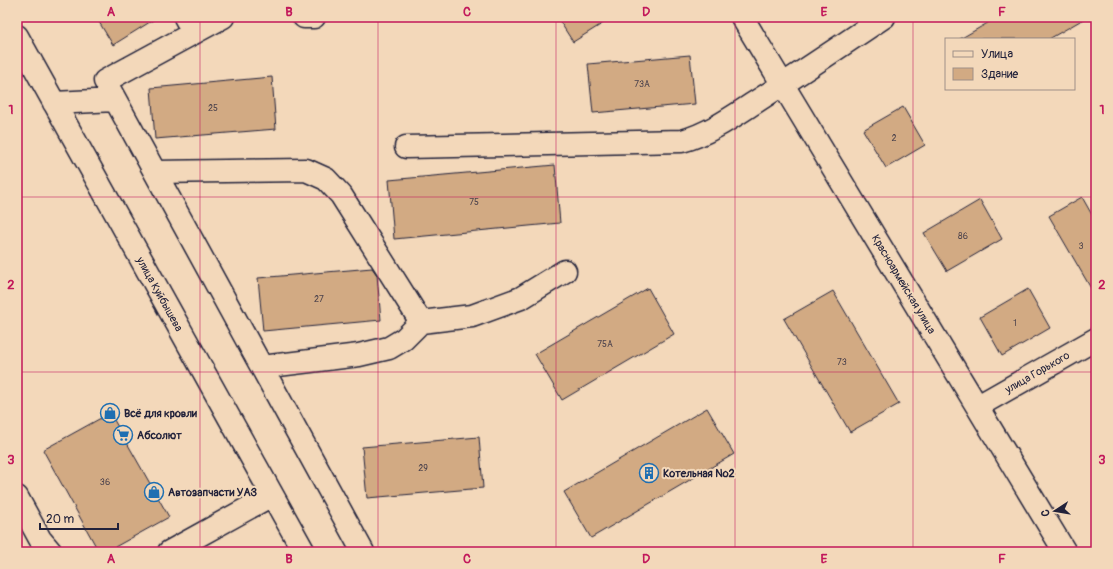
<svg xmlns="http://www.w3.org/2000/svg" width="1113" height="569" font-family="Pangolin,sans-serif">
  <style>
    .building { fill: #d2aa83; stroke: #22223b }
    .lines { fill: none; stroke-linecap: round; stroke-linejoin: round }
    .minor-casing { stroke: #22223b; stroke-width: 25 }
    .minor { stroke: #f3d8ba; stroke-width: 22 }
    .grid { fill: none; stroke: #c2185b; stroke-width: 1; stroke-opacity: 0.55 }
    .labels { text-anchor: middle; stroke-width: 4; stroke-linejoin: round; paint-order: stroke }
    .number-label { font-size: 9px; fill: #4e444d }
    .street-label { font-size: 11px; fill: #22223b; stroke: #f3d8ba }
    .poi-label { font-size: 11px; font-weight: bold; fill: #22223b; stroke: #f3d8ba; text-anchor: start }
    .neatline { fill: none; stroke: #c2185b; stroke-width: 1.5 }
    .grid-label { font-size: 13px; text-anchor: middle; font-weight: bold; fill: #c2185b }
  </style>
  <rect width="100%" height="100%" fill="#f3d8ba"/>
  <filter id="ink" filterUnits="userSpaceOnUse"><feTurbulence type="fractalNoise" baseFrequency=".025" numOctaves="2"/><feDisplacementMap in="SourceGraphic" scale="8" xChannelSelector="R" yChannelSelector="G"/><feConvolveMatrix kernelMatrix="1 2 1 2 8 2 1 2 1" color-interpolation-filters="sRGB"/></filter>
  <g filter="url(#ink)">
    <path class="building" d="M96,17H158L113,45Z
      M557,17H613L573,42Z
      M998,17H1087L1049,39H960Z
      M690,55L695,104L593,113L588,64Z
      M272,77L276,129L155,139L151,88Z
      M903,107L925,145L886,168L863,130Z
      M555,165L560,223L394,239L389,180Z
      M1082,197L1096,222V297L1049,216Z
      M980,200L1002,239L947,271L924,233Z
      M372,268L377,275L381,320L263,331L258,278Z
      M648,288L674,334L562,400L535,354Z
      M1028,289L1050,328L1002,356L980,317Z
      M833,291L899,404L850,432L784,319Z
      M707,408L734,454L591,538L564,492Z
      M110,413L169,517L106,552H99L43,450Z
      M479,437L483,488L367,498L362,447Z"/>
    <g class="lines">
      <g class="minor-casing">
        <path id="minor" d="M185,17L194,33
          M223,17L105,81L363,552
          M304,17H314
          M742,17L1065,552
          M17,36L304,552
          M54,103L115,100
          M406,147L682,141C708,134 731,118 754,103C798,75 841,46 884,17
          M155,172L306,170L326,179L341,195L421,322
          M262,367L359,355L389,348L404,339L421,322L472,316L521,298L565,271
          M978,406L1096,339
          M17,497L40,539L51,552
          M169,552L272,495"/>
      </g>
      <use href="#minor" class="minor"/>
    </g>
  </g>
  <path class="grid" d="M200,17V552M378,17V552M556,17V552M735,17V552M913,17V552M17,197H1096M17,372H1096"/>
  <defs>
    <g id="shop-ring" transform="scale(1)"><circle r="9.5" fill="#f3d8ba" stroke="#1f6fb2" stroke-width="1.5"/><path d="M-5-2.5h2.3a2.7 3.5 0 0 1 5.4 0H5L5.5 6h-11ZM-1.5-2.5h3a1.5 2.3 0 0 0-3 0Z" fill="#1f6fb2"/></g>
    <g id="supermarket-ring" transform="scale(1)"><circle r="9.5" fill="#f3d8ba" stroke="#1f6fb2" stroke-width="1.5"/><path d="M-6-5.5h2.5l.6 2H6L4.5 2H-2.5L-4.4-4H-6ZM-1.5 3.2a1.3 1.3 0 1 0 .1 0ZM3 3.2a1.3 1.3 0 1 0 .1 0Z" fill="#1f6fb2"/></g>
    <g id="building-ring" transform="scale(1)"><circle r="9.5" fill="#f3d8ba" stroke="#1f6fb2" stroke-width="1.5"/><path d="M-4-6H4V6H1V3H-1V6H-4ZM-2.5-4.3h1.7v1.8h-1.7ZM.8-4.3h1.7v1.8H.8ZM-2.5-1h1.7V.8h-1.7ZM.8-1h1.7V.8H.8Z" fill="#1f6fb2"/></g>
  </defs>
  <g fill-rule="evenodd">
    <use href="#shop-ring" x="110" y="413"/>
    <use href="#supermarket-ring" x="123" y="435"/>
    <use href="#building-ring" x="649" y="473"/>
    <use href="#shop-ring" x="154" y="492"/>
  </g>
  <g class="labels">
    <g class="number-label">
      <text x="642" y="87">73А</text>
      <text x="213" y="111">25</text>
      <text x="894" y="141">2</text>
      <text x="474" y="205">75</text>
      <text x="963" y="239">86</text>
      <text x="1081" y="249">3</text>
      <text x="319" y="302">27</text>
      <text x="1015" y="326">1</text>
      <text x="605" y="347">75А</text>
      <text x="842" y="365">73</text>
      <text x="423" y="471">29</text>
      <text x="105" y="485">36</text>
    </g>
    <g class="street-label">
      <text transform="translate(904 284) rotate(59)" y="4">Красноармейская улица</text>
      <text transform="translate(160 294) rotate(61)" y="4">улица Куйбышева</text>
      <text transform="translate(1037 372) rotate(-30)" y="4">улица Горького</text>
    </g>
    <g class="poi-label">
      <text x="124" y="417">Всё для кровли</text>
      <text x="137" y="439">Абсолют</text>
      <text x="663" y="477">Котельная №2</text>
      <text x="168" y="496">Автозапчасти УАЗ</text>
    </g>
  </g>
  <rect width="1113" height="569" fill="none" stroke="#f3d8ba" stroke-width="44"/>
  <rect x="945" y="38" width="130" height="52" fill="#f3d8ba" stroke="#9f8f87"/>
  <rect x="953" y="51" width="20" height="6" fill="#f3d8ba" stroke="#9f8f87"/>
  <text x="981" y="58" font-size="12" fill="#22223b">Улица</text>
  <rect x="953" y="68" width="20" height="12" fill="#d2aa83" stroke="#9f8f87"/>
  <text x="981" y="78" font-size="12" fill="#22223b">Здание</text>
  <g transform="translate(1055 511) rotate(258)" stroke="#f3d8ba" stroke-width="3" paint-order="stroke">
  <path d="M0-3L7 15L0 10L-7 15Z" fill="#22223b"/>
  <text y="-6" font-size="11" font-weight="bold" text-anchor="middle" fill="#22223b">С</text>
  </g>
  <path d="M40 523v6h78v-6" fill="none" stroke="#22223b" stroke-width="2"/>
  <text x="46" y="523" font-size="12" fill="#22223b" stroke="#f3d8ba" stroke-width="3" paint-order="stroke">20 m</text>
  <rect x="22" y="22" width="1069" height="525" class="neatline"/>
  <g class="grid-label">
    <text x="111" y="16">A</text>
    <text x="289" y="16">B</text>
    <text x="467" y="16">C</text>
    <text x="646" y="16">D</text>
    <text x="824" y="16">E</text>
    <text x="1002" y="16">F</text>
    <text x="11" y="114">1</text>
    <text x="1102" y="114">1</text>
    <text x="11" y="289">2</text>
    <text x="1102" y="289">2</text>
    <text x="11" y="464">3</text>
    <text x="1102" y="464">3</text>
    <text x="111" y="563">A</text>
    <text x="289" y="563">B</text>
    <text x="467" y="563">C</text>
    <text x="646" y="563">D</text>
    <text x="824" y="563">E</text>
    <text x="1002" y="563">F</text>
  </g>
</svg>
